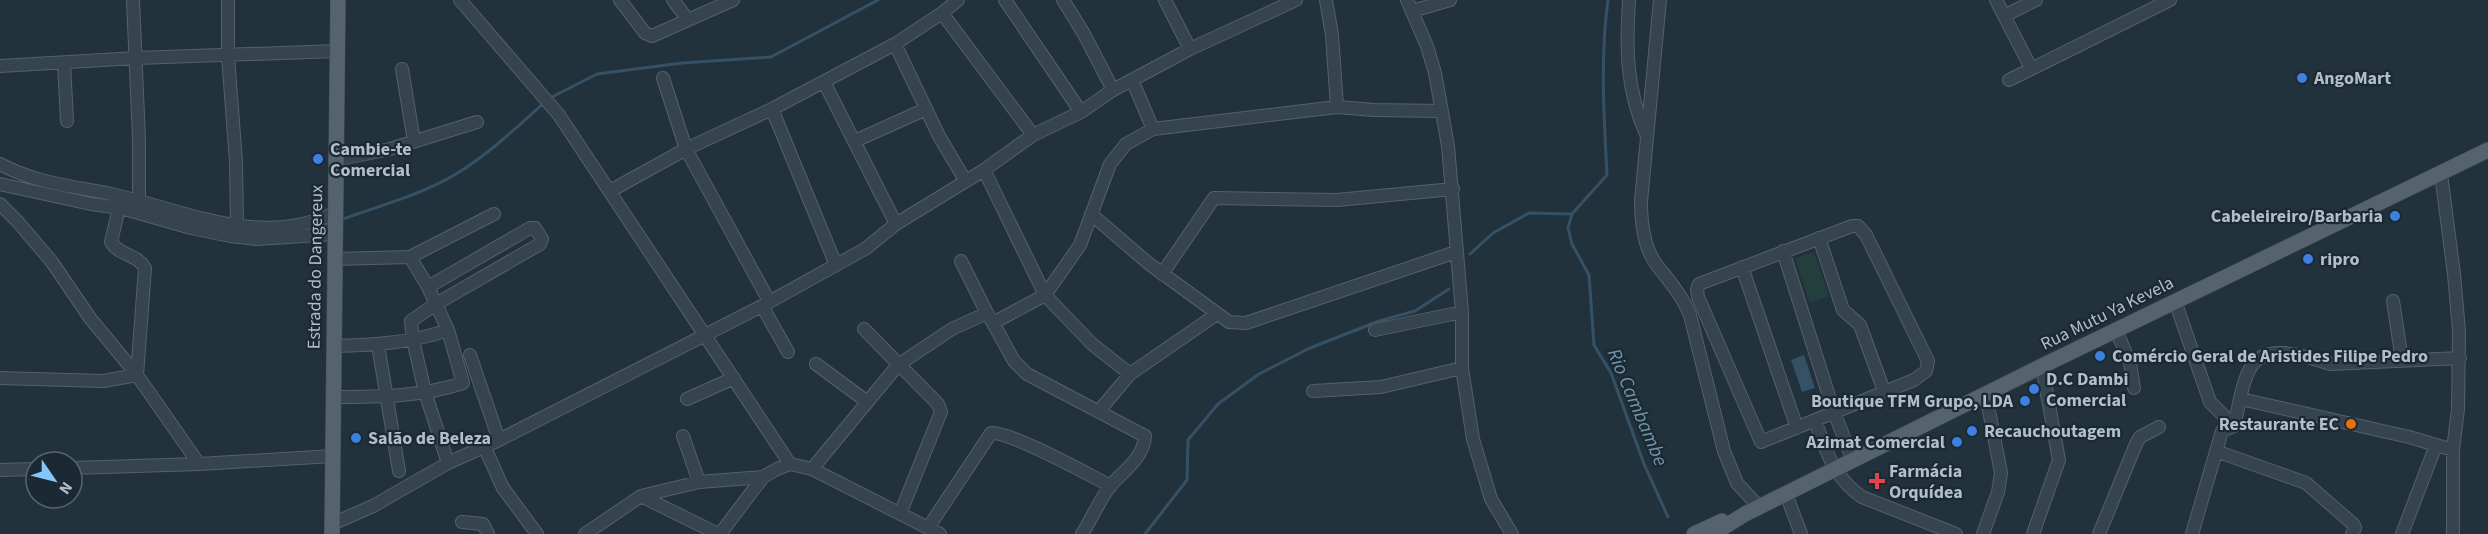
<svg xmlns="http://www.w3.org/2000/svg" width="2488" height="534" font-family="'Source Sans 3',sans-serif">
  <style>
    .green { fill: #243e3d }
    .water { fill: #355165 }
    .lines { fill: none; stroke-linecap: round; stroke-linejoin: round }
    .stream { stroke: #355165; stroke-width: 3 }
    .minor-casing { stroke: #54616b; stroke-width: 14 }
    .major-casing { stroke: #3f4d56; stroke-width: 16 }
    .minor { stroke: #36444d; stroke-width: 12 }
    .major { stroke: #54636d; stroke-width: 15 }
    .shop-dot { fill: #3f7fe0; stroke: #1b2932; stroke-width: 2 }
    .food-dot { fill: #e8710a; stroke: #1b2932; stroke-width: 2 }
    .health-dot { fill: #e0444e; stroke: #1b2932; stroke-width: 2 }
    .labels { text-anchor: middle; stroke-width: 4.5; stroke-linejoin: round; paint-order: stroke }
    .poi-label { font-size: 18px; font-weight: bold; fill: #b2bec9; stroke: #1b2932; text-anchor: start }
    .street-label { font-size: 18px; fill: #b2bec9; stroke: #1b2932 }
    .water-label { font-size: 20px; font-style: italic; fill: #7195ad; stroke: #1b2932 }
  </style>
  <rect width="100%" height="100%" fill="#22323d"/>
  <path class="green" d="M1814,252L1829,296L1810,303L1795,258Z"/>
  <path class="water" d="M1804,355L1815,388L1802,392L1791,360Z"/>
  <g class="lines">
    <path class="stream" d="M1608,0C1600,57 1604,117 1607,175L1572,214L1568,228L1572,244L1589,275L1594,345L1611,373L1644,464L1668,517
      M550,98L597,74L682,63L771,57L878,0
      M340,220C379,206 421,195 456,174C489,154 516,128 545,102
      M314,227L331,223
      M1470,254L1493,233L1529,213L1572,214
      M1145,534L1187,480L1188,440L1218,404L1259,374L1310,348L1379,321L1415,311L1449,289"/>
    <g class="minor-casing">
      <path id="minor" d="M133,0L139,139V203
        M228,0V56L236,162L237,227
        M460,0L559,115L790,464
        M620,0L645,33L652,36L733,0
        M673,0L688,20
        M1005,0L1081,112
        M1063,0L1084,34L1113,90
        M1165,0L1190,49
        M1326,0L1332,35L1337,107
        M1407,0L1427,46L1435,73L1448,146L1462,312V368L1473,439L1491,499L1512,534
        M1629,0C1626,47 1626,90 1646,134
        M1660,0L1641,201C1641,222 1643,246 1656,264C1669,281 1682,295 1690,315L1724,451L1737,483L1759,507
        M1996,0L2031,68
        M1412,11L1450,0
        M942,13L1033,135
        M2004,16L2036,0
        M895,44L939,136L965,180
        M64,63L67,121
        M0,66L137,58L337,51
        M402,69L414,141
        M663,78L686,149L769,301
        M1132,80L1153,129
        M2009,80L2170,0
        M824,82L896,224
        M772,109L836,265
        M855,141L926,109
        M335,160L390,149L477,122
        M0,164C35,183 72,186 111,194C184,210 261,249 334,213
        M984,170L1045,295L1092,344L1130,374L1217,314
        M2441,174L2454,274L2459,331L2458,409L2453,450V534
        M0,184L91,204L121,208L191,228L230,236L257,239L334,234
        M610,191L686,149L772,109L895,44L942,13L958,0
        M0,204L18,222L52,262L90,318L137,375L199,464
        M1091,214L1148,263L1229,322L1246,323L1456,252
        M1852,226H1858L1866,235L1928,361L1926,371L1914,380L1761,442L1698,297L1697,290L1699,284Z
        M1819,238L1843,310L1860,325L1884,391
        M1783,251L1834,412L1853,461
        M334,259L410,257L494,214
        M961,261L987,313
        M1742,267L1797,428
        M1162,274L1214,198L1337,200L1453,189
        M428,287L530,228H535L542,239L540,244L436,304L411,321L413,340L425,392L448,463
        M2175,301L2210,402L2234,426
        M2393,301L2402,360
        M762,306L788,352
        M993,323L1014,361L1027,374L1145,436C1144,457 1124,471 1111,485C1100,499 1092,518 1082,534
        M864,329L938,404L941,412L900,514
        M1375,330L1462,312
        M2116,330L2130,363L2134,388
        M378,345L399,471
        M333,346C373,345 411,343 448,330
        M470,355L499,440
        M816,364L866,401
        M0,378L103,381L137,375L145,268C136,253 119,256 111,242L119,208
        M1313,391L1381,387L1462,368
        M333,397C377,397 421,397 463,383L448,330L428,287L410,257
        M687,399L734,378
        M2241,399L2409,437L2453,450
        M1099,411L1130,374
        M1815,421C1827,452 1833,477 1862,497L1956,534
        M683,436L699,482
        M484,446L503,488L537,534
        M2216,451L2306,483L2353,524L2355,528L2352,534
        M72,468L199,464L333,456
        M812,469L940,534
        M0,470L36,469
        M1786,494L1801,534
        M641,496L718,534
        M462,522L483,524L488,534
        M332,524L373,506L448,463L499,440L762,306L865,249L896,224L984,170L1033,135L1081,112L1113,90L1190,49L1296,0
        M928,528L991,433C1010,431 1089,475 1111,486
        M585,534L641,496L699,482L763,477L777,469L790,464L812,469L898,365L952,329L987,313L993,323L1045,295L1080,245L1110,164L1126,144L1153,129L1337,107L1374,110L1442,111
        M720,534L763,477
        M1983,534L1998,492L2001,473L1986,395
        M2033,534L2059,460L2042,366
        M2099,534L2136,444L2140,437L2159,427
        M2192,534L2222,431L2234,426C2239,407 2241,384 2251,367C2267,341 2310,358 2331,364L2460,358
        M2402,534L2436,445"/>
    </g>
    <g class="major-casing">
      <path id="major" d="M332,534L338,0
        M1694,534L1722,521
        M1713,534L1745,514L2042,366L2488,150"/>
    </g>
    <use href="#minor" class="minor"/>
    <use href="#major" class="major"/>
  </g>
  <g class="shop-dot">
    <circle cx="2302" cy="78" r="6"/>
    <circle cx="318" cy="159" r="6"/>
    <circle cx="2395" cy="216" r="6"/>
    <circle cx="2308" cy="259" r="6"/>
    <circle cx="2100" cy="356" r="6"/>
    <circle cx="2034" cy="389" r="6"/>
    <circle cx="2025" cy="401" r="6"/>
    <circle cx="1972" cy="431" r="6"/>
    <circle cx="356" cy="438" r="6"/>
    <circle cx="1957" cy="442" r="6"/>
  </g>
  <circle class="food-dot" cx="2351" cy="424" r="6"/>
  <path class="health-dot" d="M1874 472h6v6h6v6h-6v6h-6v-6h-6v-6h6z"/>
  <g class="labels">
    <g class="poi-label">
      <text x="2314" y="84">AngoMart</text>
      <text x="330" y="155">Cambie-te<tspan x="330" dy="21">Comercial</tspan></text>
      <text x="2383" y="222" text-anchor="end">Cabeleireiro/Barbaria</text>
      <text x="2320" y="265">ripro</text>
      <text x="2112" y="362">Comércio Geral de Aristides Filipe Pedro</text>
      <text x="2046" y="385">D.C Dambi<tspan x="2046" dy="21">Comercial</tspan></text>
      <text x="2013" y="407" text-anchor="end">Boutique TFM Grupo, LDA</text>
      <text x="2339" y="430" text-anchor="end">Restaurante EC</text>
      <text x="1984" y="437">Recauchoutagem</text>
      <text x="368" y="444">Salão de Beleza</text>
      <text x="1945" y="448" text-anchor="end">Azimat Comercial</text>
      <text x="1889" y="477">Farmácia<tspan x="1889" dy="21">Orquídea</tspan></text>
    </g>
    <g class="street-label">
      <text transform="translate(315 267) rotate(-89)" y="6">Estrada do Dangereux</text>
      <text transform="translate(2107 313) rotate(-26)" y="6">Rua Mutu Ya Kevela</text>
    </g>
    <g class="water-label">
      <text transform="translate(1638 407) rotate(67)" y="7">Rio Cambambe</text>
    </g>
  </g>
  <g transform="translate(54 480) rotate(125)"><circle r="28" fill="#1b2932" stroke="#57656e" stroke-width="1.5"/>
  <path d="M0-4.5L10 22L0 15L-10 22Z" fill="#84c6fb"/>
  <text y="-9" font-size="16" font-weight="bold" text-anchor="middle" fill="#b2bec9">N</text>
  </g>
</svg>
